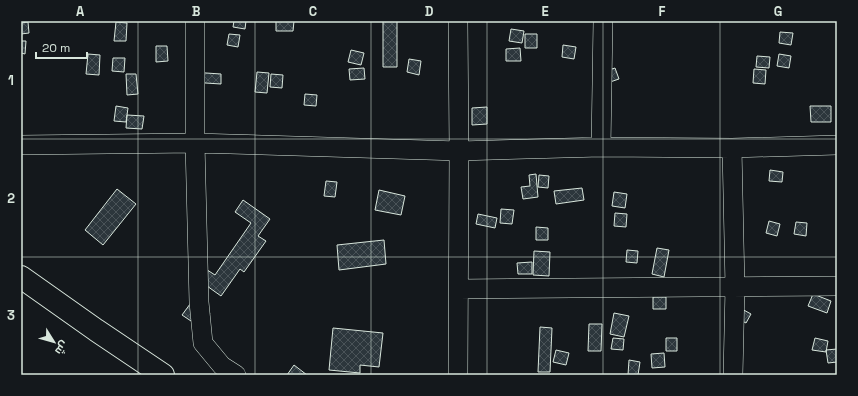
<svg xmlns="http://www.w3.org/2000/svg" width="858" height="396" font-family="'Space Grotesk',Cairo,sans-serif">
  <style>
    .building { fill: url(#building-cross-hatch); stroke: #d8e6dc }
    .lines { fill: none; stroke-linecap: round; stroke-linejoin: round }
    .minor-casing { stroke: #d8e6dc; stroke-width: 20 }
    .highway-casing { stroke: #d8e6dc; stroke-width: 24 }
    .minor { stroke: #14181c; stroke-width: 19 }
    .highway { stroke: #14181c; stroke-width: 22 }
    .grid { fill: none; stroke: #d8e6dc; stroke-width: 1; stroke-opacity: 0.55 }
    .neatline { fill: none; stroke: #d8e6dc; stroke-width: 1.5 }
    .grid-label { font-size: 13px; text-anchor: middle; font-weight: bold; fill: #d8e6dc }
  </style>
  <defs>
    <pattern id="building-cross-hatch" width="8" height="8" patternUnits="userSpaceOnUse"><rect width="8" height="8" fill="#2c363c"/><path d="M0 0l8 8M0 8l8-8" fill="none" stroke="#4a5358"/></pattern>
  </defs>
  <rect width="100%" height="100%" fill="#14181c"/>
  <path class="building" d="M234,21H246L245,29L233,27Z
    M276,21H294L293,31H276Z
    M383,21H397V67H383Z
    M28,22L29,33L21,34V23Z
    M116,22L127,23L126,41H114Z
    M511,29L524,31L522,43L509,41Z
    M780,32L793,33L791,45L779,43Z
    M229,34L240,35L238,47L227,45Z
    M525,34H537V48H525Z
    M21,41H26L25,54L21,53Z
    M563,45L576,47L574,59L562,57Z
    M156,46H167L168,61L156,62Z
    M520,48L521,61H506V49Z
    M351,50L364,53L361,65L348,62Z
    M88,54L100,55L99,75L86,74Z
    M779,54L791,56L789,68L777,66Z
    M757,56L770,57L769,68L756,67Z
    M113,58H125L124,72L112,71Z
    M409,59L421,61L419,75L407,72Z
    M364,68L365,79L350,80L349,69Z
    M615,68L619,79L607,83L603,72Z
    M754,69L766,70L765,84L753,83Z
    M191,72L221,74V84L190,82Z
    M257,72L269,73L267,93L255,92Z
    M126,74H136L138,94L127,95Z
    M271,74L283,75L282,88L270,87Z
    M305,94L317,95L316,106L304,105Z
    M116,106L128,108L126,122L114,121Z
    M810,106H831V122H811Z
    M487,107V124L472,125V108Z
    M127,115L144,116L142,129L126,128Z
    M770,170L783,172L782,182L769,181Z
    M536,174L538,197L523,199L521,187L530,186L529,175Z
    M539,175L549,176L548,188L538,187Z
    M326,181L337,182L335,197L324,196Z
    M582,188L584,200L556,204L554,191Z
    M117,189L136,204L103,245L85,230Z
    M379,190L405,196L401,215L375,210Z
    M614,192L627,194L625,208L612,206Z
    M243,200L270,219L258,236L266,241L244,272L240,269L221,296L193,276L201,266L215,275L251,223L235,212Z
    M501,209L514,210L512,224L500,223Z
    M615,213L627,214L626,227L614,226Z
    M478,214L497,218L495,228L476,224Z
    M769,221L780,224L777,236L766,233Z
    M796,222L807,223L806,236L794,234Z
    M536,227L548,228V240H536Z
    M384,240L386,264L339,270L337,245Z
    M657,248L669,250L664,277L652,274Z
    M627,250L638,251L637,263L626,262Z
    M534,251L550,252L549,276L533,275Z
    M532,262V274H518L517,263Z
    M813,294L831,301L827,313L808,306Z
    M653,297H666V309H653Z
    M193,300L210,313L200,327L182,315Z
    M740,308L751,314L746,323L735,317Z
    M614,313L629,316L624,337L610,334Z
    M589,324H602L601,351H588Z
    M540,327L552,328L550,372H538Z
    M333,328L383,333L379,367L360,365V373L329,370Z
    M613,338L624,339L623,350L611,349Z
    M666,338H677V351H666Z
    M815,338L828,341L826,352L812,350Z
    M837,349V362L828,363L826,350Z
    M556,350L569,353L566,365L553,362Z
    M664,353L665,367L652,368L651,354Z
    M629,360L640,362L638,375H628Z
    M294,365L307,375H287Z"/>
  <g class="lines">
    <g class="minor-casing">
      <path id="minor" d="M195,21V143L199,302L203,343L222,366L236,375
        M458,21L459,151L458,375
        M21,145L195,143L459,151L601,147L732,148L837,145
        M601,147L603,21
        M732,148L735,287L733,375
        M459,289L837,286"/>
    </g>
    <g class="highway-casing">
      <path id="highway" d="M21,277L96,330L163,375"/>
    </g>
    <use href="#minor" class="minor"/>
    <use href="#highway" class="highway"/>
  </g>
  <path class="grid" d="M138,21V375M255,21V375M371,21V375M487,21V375M603,21V375M720,21V375M21,139H837M21,257H837"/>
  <rect width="858" height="396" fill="none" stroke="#14181c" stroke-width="44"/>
  <g transform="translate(54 342) rotate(127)" stroke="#14181c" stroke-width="3" paint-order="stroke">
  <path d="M0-3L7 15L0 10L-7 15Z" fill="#d8e6dc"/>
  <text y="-6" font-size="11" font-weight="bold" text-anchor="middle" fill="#d8e6dc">ش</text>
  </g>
  <path d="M36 52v6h51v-6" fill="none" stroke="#d8e6dc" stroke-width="2"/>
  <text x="42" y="52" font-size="12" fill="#d8e6dc" stroke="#14181c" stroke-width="3" paint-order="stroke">20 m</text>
  <rect x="22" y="22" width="814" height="352" class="neatline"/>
  <g class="grid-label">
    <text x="80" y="16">A</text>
    <text x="196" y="16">B</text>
    <text x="313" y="16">C</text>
    <text x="429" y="16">D</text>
    <text x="545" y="16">E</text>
    <text x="662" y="16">F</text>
    <text x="778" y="16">G</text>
    <text x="11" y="85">1</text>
    <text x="11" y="203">2</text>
    <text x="11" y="320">3</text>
  </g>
</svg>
